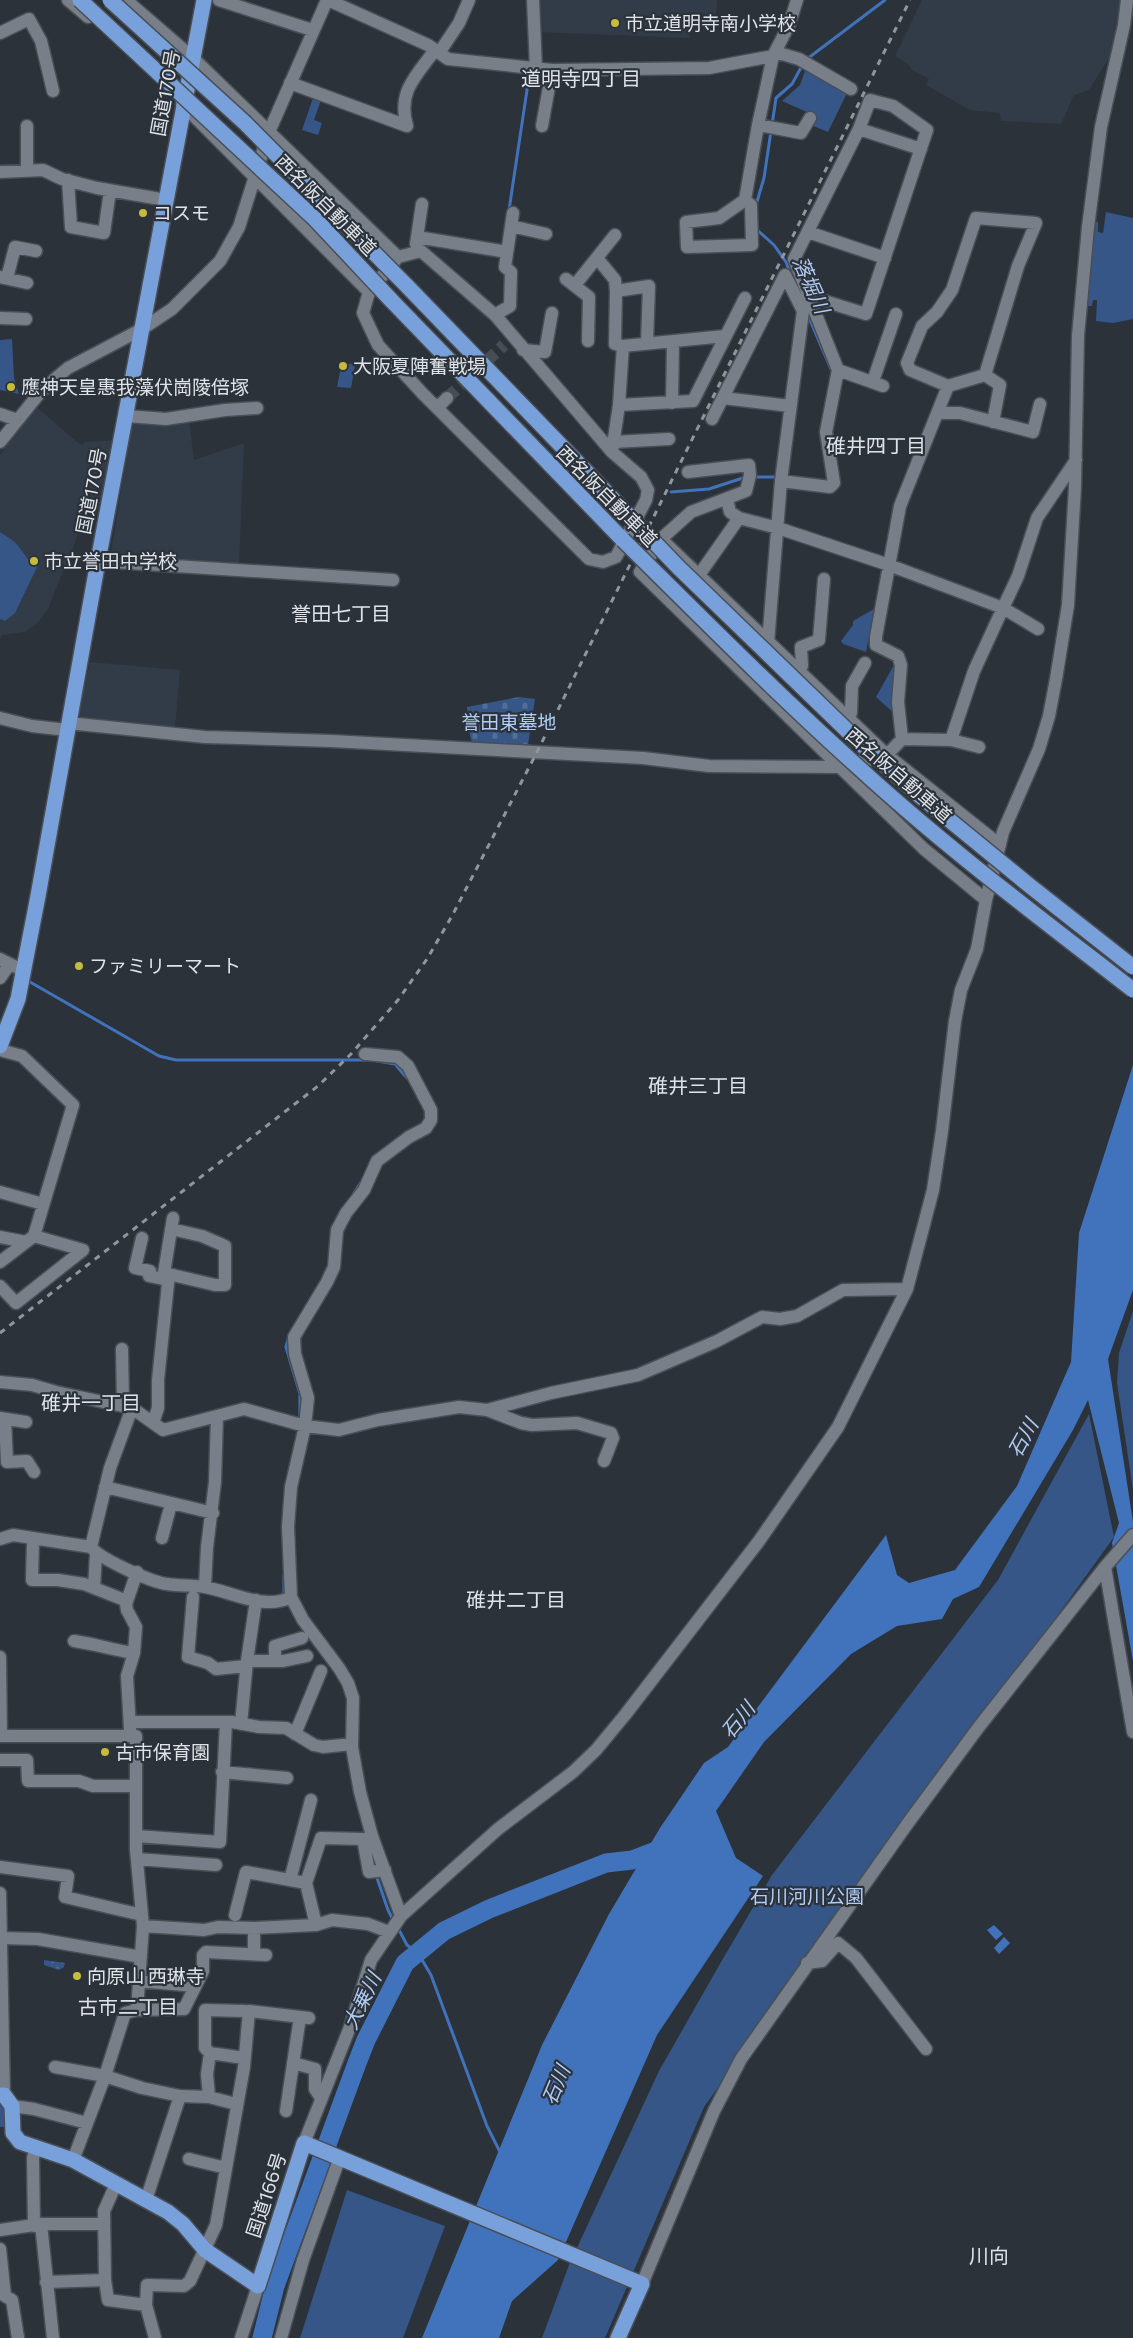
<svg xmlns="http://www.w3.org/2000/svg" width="1133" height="2338" font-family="Commissioner,'Noto Sans JP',sans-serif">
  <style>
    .built { fill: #323b48 }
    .green { fill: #355686 }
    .cemetery { fill: url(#cemetery-stones) }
    .garden { fill: url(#garden-dots) }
    .water { fill: #4173bc }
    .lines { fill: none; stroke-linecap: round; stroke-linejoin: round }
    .stream { stroke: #4173bc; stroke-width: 3 }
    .river { stroke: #4173bc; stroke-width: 19 }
    .minor-tunnel { stroke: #474d54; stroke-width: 12; stroke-dasharray: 12 6; stroke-linecap: butt }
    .minor-casing { stroke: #4a4e55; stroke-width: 15 }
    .highway-casing { stroke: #4a4e55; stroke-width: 18 }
    .minor { stroke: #787f88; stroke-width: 12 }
    .highway { stroke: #78a0db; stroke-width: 15 }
    .rail { stroke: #91969c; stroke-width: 3; stroke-dasharray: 6 6; stroke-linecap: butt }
    .highway-bridge-casing { stroke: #4a4e55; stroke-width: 18; stroke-linecap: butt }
    .highway-bridge { stroke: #78a0db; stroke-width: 15 }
    .poi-dot { fill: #c7bb3c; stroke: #2c323a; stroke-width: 2 }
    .labels { text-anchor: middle; stroke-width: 4.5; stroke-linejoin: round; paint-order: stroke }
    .poi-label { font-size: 19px; fill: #dfe3e8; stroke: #2c323a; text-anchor: start }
    .street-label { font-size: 19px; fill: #dfe3e8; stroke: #2c323a }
    .park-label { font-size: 19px; fill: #b2cdf4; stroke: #2c323a }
    .neighbourhood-label { font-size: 20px; fill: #dfe3e8; stroke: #2c323a }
    .water-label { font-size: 20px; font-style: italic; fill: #b0caf2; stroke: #2c323a }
  </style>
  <defs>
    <pattern id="cemetery-stones" width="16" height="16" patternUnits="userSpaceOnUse" patternTransform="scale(1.25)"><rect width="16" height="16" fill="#355686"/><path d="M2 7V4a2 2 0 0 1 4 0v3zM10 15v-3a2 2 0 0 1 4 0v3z" fill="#526e97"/></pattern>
    <pattern id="garden-dots" width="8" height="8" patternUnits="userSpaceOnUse" patternTransform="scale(1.25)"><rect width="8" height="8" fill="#355686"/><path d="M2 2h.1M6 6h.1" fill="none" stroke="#526e97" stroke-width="1.8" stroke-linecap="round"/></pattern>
  </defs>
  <rect width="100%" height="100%" fill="#2c323a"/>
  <path class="built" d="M538,0H717L716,15L693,13L689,38L539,32Z
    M922,0H1122L1116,46L1089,90L1074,95L1061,124L1001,121L1000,113L970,110L926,85L929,79L912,70L909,65L895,56Z
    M35,406L82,446L85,442L117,440L103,511L88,510L47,611L36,624L25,632L2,635L0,639V455Z
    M189,419L194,460L244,443L239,564L110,559L132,423Z
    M90,662L180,670L175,728L86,721L78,714Z"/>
  <path class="green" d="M806,68L848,91L828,132L811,125L816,116L782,101L800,85Z
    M313,98L321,100L314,120L322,123L318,135L302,130Z
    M1106,212L1133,218V319L1113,323L1096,321L1097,300H1093L1092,306H1086L1093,222H1098V232L1103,233Z
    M12,339L14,378L19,394L0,390V340Z
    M342,362L355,365L351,388L337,387Z
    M0,532L15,542L28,559L38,565L15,613L5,621L0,619Z
    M874,609L866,652L843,644L841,641L853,625V621Z
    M895,663V714L876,697Z
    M1133,1311V1490L1117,1383L1119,1353Z
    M1089,1414L1114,1537L704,2107L605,2338H542L569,2265L659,2071L721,1962L772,1875L998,1580Z
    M0,2099L7,2106L9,2127H0Z
    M347,2190L445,2226L403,2338H300Z"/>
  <path class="cemetery" d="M519,697L535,699L528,745L472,742L470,736L467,707Z"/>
  <path class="garden" d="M44,1960L65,1963L64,1967L59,1970L44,1965Z"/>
  <path class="water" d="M1133,1065V1290L1108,1359L1133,1522V1661L1112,1543L1119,1523L1088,1400L1073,1430L979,1587L953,1599L942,1619L897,1626L851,1654L764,1742L716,1811L736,1858L763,1876L657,2035L558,2260L512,2301L499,2338H422L542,2045L609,1914L660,1828L704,1763L728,1747L886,1535L897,1575L909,1583L955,1570L1017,1486L1071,1362L1079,1233Z
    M994,1925L1003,1934L996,1940L987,1930Z
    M1004,1937L1010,1943L999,1954L994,1948Z"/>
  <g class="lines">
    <path class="stream" d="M807,59L885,0
      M772,125L776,98L792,84L803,64
      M756,205L764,178L771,131
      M509,210L530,70
      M756,229L774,245L786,262L791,275
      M807,313L833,374
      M752,477H779
      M671,492L709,489L746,477
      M30,982L159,1056L176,1060H366
      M377,1061L395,1064L407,1078
      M354,1193L361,1182
      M289,1336L286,1347L300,1394V1415
      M284,1575V1596
      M287,1602L295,1616
      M376,1875L388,1910L393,1920
      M398,1928L407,1945L418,1953L431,1975L487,2126L500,2152"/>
    <path class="river" d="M262,2338L275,2286L357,2063L366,2040L405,1963L444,1931L489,1909L606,1863L632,1860L666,1847"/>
    <path class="minor-tunnel" d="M447,398L504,345"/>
    <g class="minor-casing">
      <path id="minor" d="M68,0L88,17
        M126,0L192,57L398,257
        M219,0L312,30
        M328,0L428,45L448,59L552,70L709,68L773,56L789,25L797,0
        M533,0L536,68
        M0,33L29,19L41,41L53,91
        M775,52L799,59L851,89
        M439,53L459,23L469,0
        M290,83L407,126
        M182,104L369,292
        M758,125L801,133L810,118
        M407,126C397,92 416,76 435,50
        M542,126L552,70
        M27,171V126
        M0,172L43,170L62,179L97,188L166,200
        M68,180L71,227L104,233L110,191
        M745,200L751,205L752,245L687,247L686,222L719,218L745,200L758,125L773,56
        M511,226L546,234
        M808,232L885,258
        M417,237L507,252
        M416,244L422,204
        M421,251L495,315L612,452L641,477L648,490L646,500L616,557L603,562L589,559L423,394L378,345L363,313L369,292L398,257Z
        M597,258L615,280L616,291
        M0,277L27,283
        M7,278L15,247L36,251
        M566,279L589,297L588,341
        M575,285L615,235
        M808,296L866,314L927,130L893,106L870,100L859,129
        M495,315L510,306L511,272L505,267L513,213
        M0,318L26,319
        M623,346L725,336
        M523,350L545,352L552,313
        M985,375L1000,385L993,422
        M873,381L896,314
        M883,386L838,370L794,259L859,129L921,149
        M723,398L790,406
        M672,403L673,341
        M619,405L693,401L745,298
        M438,407L447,398
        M938,413H960L1033,432L1040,404
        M0,414L17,420
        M126,416L166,419L225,410L257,408
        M712,419L785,275L803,311
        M0,442L38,395L56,378L68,368L142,329L172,309L220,261L239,227L269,132L327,0
        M613,442L669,439
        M612,452L619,405L623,346L615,344L616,291L649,286L647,343
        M688,472L749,465L750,475L746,491L691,512L661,539L640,572L924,849L986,900
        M781,481L830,487L834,483L826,432L838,370
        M727,499L730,512L739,518L778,528L889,565L1003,608L1018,576L1037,518L1076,460
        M661,539L887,755L1000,845
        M98,561L393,580
        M699,575L739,518
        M768,643L781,481L803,311L808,296
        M797,671L802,666L801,647L819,640L824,579
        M846,717L851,713L852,686L865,663
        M0,718L32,726L67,730
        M68,723L205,737L332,741L643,758L709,766L840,767L887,755L902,739L898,702L901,665L898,656L876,645V637L900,506L948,386L910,370L907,363L922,326L937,312L952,290L976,218L1036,223L1018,266L985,375L948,386
        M902,739L951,740L979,747
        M951,740L974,671L1003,608L1038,629
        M0,959L24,971
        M0,978L9,965
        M0,1050L22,1056L73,1105L34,1236L0,1262
        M365,1054L398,1057L408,1066L431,1110V1120L426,1128L409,1137L377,1161L364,1190L346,1213L337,1230L334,1267L327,1282L294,1337L295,1354L308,1398L305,1426L291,1487L288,1527L291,1597L303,1620L339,1668L348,1683L353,1698L352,1747L360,1792L372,1836L401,1916
        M0,1192L43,1204
        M171,1229L202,1236L225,1246V1285H215L164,1273L173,1218
        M0,1237L26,1242
        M142,1238L135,1268L150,1271L149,1276L168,1280
        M0,1286L16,1303L83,1250L34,1236
        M122,1349L123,1405
        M0,1382L32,1385L56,1392L132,1408
        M487,1410L521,1423L532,1425L577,1423L611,1433L613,1438L604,1461
        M0,1418L26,1422
        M5,1419L7,1462L27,1461L34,1472
        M153,1423L158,1408V1380L169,1274
        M105,1487L213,1513
        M162,1538L171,1504
        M0,1539L13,1535L91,1547L110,1468L132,1408L163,1430L244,1409L305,1426L339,1430L378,1420L459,1407L487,1410L551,1393L638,1375L717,1341L762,1317L780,1319L797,1316L843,1290L907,1289
        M33,1540L32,1580H58L84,1584L127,1601
        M91,1547C100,1559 151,1582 167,1584C179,1586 192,1585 205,1587C232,1592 265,1611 291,1597
        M1105,1567L1133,1732
        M205,1587L207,1547L215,1482L217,1416
        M94,1588L96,1554
        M193,1597L188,1657L208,1663L216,1669L246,1666
        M74,1641C95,1644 113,1650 134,1653
        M0,1657L1,1736
        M247,1661H283L307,1656
        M275,1661V1646L302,1638
        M130,1722H232L259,1727L286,1728L314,1745L323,1747L352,1744
        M241,1724L247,1661L256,1600
        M130,1729L127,1676L134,1653L136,1627L127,1610L126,1604L137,1572
        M295,1734L321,1671
        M0,1736H136V1850L143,1926L137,2010L125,2013L105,2076L73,2160
        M0,1760H27L28,1781H79L93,1786H136
        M222,1772L287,1778
        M136,1836L220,1842L226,1722
        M137,1859L216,1865
        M0,1867L68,1876L65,1897L142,1915
        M290,1880L311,1800
        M0,1893L4,2095
        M235,1915L246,1872L306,1883
        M316,1925L306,1883L321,1838L363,1839L369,1872L385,1870
        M143,1926L204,1930L218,1927L254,1928L316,1925L332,1920L368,1924L389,1932
        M1,1938L38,1939L141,1957
        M254,1954V1928
        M807,1963L822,1961L838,1943L856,1958L926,2049
        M139,1981L195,1986
        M137,2010L184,2009L203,1971V1955L206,1952L266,1955
        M244,2058L210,2053L205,2048V2010L245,2011
        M293,2063L315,2069V2089L321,2098
        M55,2067L105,2076L142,2088L180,2096L209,2097L236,2104
        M209,2097L207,2074L210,2053
        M12,2106L34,2109L87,2123
        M286,2111L300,2017
        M304,2143L350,2027L371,1960L401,1916L498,1829L573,1772L596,1750L625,1715L759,1541L838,1427L907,1289L933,1190L942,1131L955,1021L961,990L977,949L986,900L1003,832L1039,749L1049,716L1056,679L1068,605L1075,487L1078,336L1088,227L1101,127L1124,25L1127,0
        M189,2159L226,2168
        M116,2184L104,2211L105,2280L108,2300L146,2305
        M146,2200L180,2096
        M41,2224H104
        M34,2226L33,2158L36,2147
        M0,2230L41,2224L53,2338
        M0,2249L5,2296L12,2300L18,2338
        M46,2282L105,2280
        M642,2284L714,2111L741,2059L908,1823L978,1728L1105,1567L1133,1535
        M155,2338L146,2305L147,2285L184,2286L190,2281L216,2225L244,2067L249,2011L309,2018
        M241,2338L258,2286
        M281,2338L303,2260L340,2157"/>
    </g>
    <g class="highway-casing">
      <path id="highway" d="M406,285L633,520
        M391,300L623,540
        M0,1046L18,999L38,896L98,561L204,0
        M0,2095H4L12,2106L13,2133L20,2142L73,2160L168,2212L183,2224L205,2250L258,2286L304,2143L642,2284L618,2338"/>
    </g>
    <use href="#minor" class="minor"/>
    <use href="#highway" class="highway"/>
    <path class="rail" d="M0,1333L318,1086L351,1054L398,1000L427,959L452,916L537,752L910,0"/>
    <g class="highway-bridge-casing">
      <path id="highway-bridge" d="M80,0L315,219L391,300
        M110,0L245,123L406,285
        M633,520L678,567L861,744L920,796L1030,886L1133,967
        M623,540C700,616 776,693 857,766C944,846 1039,917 1133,990"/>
    </g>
    <use href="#highway-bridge" class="highway-bridge"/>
  </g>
  <g class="poi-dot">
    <circle cx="615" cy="23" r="5"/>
    <circle cx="143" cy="213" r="5"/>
    <circle cx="343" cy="366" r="5"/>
    <circle cx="11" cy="387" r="5"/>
    <circle cx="34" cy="561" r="5"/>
    <circle cx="79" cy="966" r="5"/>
    <circle cx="105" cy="1752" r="5"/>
    <circle cx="77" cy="1976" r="5"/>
  </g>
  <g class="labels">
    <g class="poi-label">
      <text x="625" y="30">市立道明寺南小学校</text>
      <text x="153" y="220">コスモ</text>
      <text x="353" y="373">大阪夏陣奮戦場</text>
      <text x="21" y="394">應神天皇惠我藻伏崗陵倍塚</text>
      <text x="44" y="568">市立誉田中学校</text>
      <text x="89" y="973">ファミリーマート</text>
      <text x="115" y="1759">古市保育園</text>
      <text x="87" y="1983">向原山 西琳寺</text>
    </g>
    <g class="street-label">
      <text transform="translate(165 93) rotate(-80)" y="7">国道170号</text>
      <text transform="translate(326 205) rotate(45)" y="7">西名阪自動車道</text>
      <text transform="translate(91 491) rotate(-79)" y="7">国道170号</text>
      <text transform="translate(607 496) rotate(45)" y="7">西名阪自動車道</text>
      <text transform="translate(899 775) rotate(41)" y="7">西名阪自動車道</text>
      <text transform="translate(266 2195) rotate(-72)" y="7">国道166号</text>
    </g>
    <g class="park-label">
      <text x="509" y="729">誉田東墓地</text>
      <text x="807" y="1903">石川河川公園</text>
    </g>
    <g class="neighbourhood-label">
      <text x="581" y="86">道明寺四丁目</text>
      <text x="876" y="453">碓井四丁目</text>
      <text x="341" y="621">誉田七丁目</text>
      <text x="698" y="1093">碓井三丁目</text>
      <text x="91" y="1410">碓井一丁目</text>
      <text x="516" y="1607">碓井二丁目</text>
      <text x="128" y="2014">古市二丁目</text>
      <text x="989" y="2263">川向</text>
    </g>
    <g class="water-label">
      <text transform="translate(811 285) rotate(66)" y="7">落堀川</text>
      <text transform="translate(1023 1438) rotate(-61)" y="7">石川</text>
      <text transform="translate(738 1720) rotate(-51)" y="7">石川</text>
      <text transform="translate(362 2001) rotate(-64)" y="7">大乗川</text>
      <text transform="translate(556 2085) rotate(-67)" y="7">石川</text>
    </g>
  </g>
</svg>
